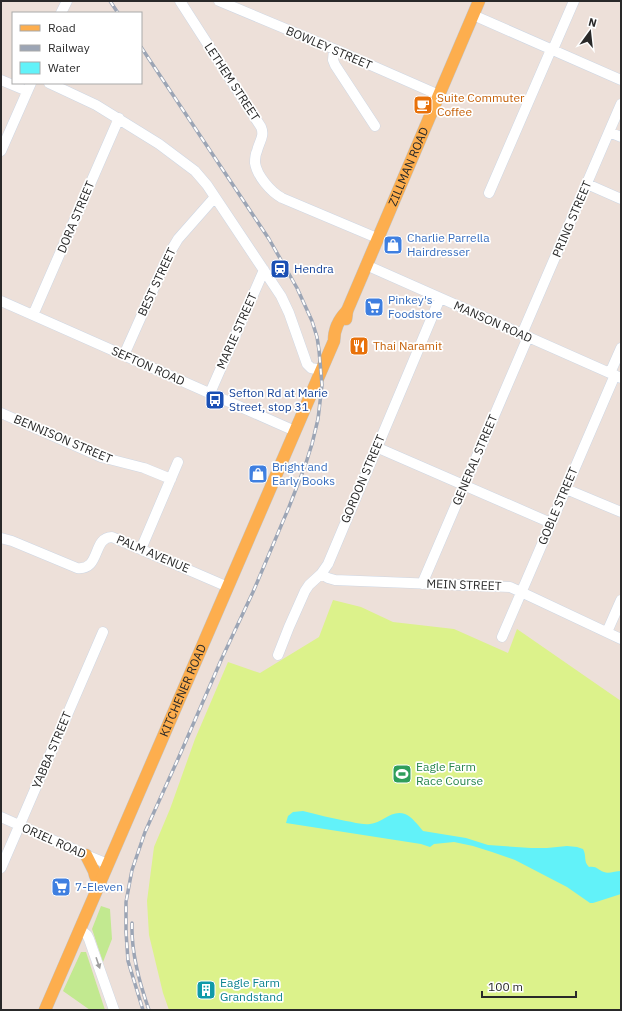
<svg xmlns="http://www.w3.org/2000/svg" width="622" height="1011" font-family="'IBM Plex Sans',sans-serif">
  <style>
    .green { fill: #c2e990 }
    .pitch { fill: #dcf28b }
    .water { fill: #62f2f9 }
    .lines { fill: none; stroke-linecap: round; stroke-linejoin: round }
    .minor-casing { stroke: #ced7e4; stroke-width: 11 }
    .major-casing { stroke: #c3c3c3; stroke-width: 13 }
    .minor { stroke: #fff; stroke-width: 10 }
    .major { stroke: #fdae4e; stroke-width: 12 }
    .rail-casing { stroke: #9ca5b5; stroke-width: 3.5 }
    .rail { stroke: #fff; stroke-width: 2; stroke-dasharray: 6; stroke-linecap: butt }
    .oneway { fill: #9f9f9f }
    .labels { text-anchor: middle; stroke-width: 3.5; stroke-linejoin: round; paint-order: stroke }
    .street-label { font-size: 12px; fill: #292929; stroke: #fff }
    .food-label { font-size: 12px; fill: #c56008; stroke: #fff; text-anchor: start }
    .shop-label { font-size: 12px; fill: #366cbe; stroke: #fff; text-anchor: start }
    .transit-label { font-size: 12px; fill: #164399; stroke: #fff; text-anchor: start }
    .leisure-label { font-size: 12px; fill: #27864d; stroke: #fff; text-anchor: start }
    .culture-label { font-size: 12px; fill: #0d838f; stroke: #fff; text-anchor: start }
  </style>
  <rect width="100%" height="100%" fill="#ede0d9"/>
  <path class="green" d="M101,906L110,909L112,939L103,962L92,929Z
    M81,952H86L105,1010H90L63,991Z"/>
  <path class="pitch" d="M333,600L361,607L393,622L454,629L508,653L517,629L621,701V1010H169L163,993L149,935L147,901L154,847L170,809L195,739L228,662L260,673L319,637Z"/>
  <path class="water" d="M303,811C318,815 332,818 346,821C353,822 362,825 370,824C382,823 392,809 405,814C412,817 418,825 423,831L466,838L488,845L531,848H547L567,846L577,847L583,849C587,856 583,861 589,867C598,866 597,870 604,872C608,874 616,871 621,871V894L593,903H590L567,887L515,860L492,852L473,846L454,842L434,844L430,847L421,844L286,823L288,816L293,812Z"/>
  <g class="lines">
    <g class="minor-casing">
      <path id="minor" d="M180,1L261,127C265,136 259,142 257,151C255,155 255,160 255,163C257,176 271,192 282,198L377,238
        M219,1L334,49L439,95
        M61,13L67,1
        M473,15L621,80
        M334,49L333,60L335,65L375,126
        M1,80L27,91
        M49,83L96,105L159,144L195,171L207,185L281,296L289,313L307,364L311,368L321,370
        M609,132L621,137
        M1,151L31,83
        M587,184L621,199
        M489,193L550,52L554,47L574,1
        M366,265L621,378
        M1,301L295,431
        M33,315L119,118
        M522,334L621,104
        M124,355L169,254L178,239L215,197
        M610,373L621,348
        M210,393L264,270
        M1,413L101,457L144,468L171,479
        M376,447L551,523
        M566,489L621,512
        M1,538L12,541L77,568C101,571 92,537 112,537L228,587
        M141,549L178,462
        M321,574L328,578L335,580L510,587L521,592L621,639
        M422,584L528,337
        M607,632L621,600
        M502,637L615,375
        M278,655L289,627L305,591L309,585L321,574L328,564L440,298
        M1,817L91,857L108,864
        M1,868L103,632
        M80,929L87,935L89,939L114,1010"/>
    </g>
    <g class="major-casing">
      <g id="major">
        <path id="s1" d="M346,319L347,311L479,1"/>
        <path d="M86,855L94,871L95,875L99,884"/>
        <path id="s2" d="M45,1010L334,341C334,330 339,319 347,311"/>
      </g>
    </g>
    <use href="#minor" class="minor"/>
    <use href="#major" class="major"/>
    <g class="rail-casing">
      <path id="rail" d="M110,1L118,13
        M141,47L269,239L297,288L312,321L317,337L319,350L322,385L318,419L312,444L305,466L289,507L253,592L222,658L178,759L145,832L132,870L126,902V932L128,961L143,1010
        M132,923C131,953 139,982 149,1010"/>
    </g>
    <use href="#rail" class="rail"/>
  </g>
  <defs><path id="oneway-solid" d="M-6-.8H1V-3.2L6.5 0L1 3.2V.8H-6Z"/></defs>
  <use class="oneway" href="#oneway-solid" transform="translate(98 963) rotate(71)"/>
  <defs>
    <g id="cafe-square" transform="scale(1)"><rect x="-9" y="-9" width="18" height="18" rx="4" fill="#e8710a" stroke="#fff"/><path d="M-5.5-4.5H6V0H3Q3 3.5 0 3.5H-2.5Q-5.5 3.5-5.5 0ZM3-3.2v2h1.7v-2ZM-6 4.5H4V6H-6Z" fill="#fff"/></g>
    <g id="shop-square" transform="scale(1)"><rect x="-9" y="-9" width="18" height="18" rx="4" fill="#3f7fe0" stroke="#fff"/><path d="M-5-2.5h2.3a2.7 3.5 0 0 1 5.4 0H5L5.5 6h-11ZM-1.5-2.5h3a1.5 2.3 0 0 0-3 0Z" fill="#fff"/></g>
    <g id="station-square" transform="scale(1)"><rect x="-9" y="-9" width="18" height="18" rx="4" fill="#1a4fb4" stroke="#fff"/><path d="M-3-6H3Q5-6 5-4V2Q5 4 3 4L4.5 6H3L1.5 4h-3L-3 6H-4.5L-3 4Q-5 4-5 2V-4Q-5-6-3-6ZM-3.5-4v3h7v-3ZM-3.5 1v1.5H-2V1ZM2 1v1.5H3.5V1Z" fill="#fff"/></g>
    <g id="supermarket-square" transform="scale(1)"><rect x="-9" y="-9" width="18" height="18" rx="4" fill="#3f7fe0" stroke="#fff"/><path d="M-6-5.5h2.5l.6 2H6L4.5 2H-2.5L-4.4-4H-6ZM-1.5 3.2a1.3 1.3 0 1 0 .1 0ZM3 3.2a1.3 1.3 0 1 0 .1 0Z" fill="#fff"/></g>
    <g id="restaurant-square" transform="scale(1)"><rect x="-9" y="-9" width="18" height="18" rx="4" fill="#e8710a" stroke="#fff"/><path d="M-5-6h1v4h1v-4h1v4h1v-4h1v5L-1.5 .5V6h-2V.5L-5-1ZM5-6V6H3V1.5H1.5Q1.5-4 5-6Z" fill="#fff"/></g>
    <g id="bus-square" transform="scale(1)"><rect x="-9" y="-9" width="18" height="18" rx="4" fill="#1a4fb4" stroke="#fff"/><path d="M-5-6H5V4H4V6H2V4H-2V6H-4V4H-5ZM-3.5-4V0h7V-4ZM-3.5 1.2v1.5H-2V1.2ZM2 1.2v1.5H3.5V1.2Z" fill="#fff"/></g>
    <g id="stadium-square" transform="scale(1)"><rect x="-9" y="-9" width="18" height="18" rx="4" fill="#2e9e5b" stroke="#fff"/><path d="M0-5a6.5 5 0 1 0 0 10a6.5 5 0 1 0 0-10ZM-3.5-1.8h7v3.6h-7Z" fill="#fff"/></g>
    <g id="building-square" transform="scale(1)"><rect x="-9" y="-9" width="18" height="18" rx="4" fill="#0f9aa8" stroke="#fff"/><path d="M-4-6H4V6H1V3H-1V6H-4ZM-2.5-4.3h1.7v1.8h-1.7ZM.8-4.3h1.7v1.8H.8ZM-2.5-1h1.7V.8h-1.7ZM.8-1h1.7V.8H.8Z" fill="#fff"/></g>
  </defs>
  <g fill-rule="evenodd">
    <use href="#cafe-square" x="423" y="105"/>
    <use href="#shop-square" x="393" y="245"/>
    <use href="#station-square" x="280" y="269"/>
    <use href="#supermarket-square" x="374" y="307"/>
    <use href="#restaurant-square" x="359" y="346"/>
    <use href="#bus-square" x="215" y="400"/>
    <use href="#shop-square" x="258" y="474"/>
    <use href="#stadium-square" x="402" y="774"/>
    <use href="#supermarket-square" x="61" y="887"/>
    <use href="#building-square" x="206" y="990"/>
  </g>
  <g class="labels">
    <g class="street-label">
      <text transform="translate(329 48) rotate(23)" y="4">BOWLEY STREET</text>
      <text transform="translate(232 82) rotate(57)" y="4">LETHEM STREET</text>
      <text dy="4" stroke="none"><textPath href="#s1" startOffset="165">ZILLMAN ROAD</textPath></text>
      <text transform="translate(76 217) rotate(-67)" y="4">DORA STREET</text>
      <text transform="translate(572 219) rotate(-67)" y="4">PRING STREET</text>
      <text transform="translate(157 282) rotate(-65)" y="4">BEST STREET</text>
      <text transform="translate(493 322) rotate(24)" y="4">MANSON ROAD</text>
      <text transform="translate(237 331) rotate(-66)" y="4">MARIE STREET</text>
      <text transform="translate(148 366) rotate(24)" y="4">SEFTON ROAD</text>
      <text transform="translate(63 439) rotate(23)" y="4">BENNISON STREET</text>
      <text transform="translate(475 460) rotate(-67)" y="4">GENERAL STREET</text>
      <text transform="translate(363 479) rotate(-67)" y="4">GORDON STREET</text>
      <text transform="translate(558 506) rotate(-67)" y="4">GOBLE STREET</text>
      <text transform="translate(153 554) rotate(23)" y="4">PALM AVENUE</text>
      <text transform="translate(464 585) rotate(2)" y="4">MEIN STREET</text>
      <text dy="4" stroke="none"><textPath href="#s2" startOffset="348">KITCHENER ROAD</textPath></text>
      <text transform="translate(52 750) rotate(-67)" y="4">YABBA STREET</text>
      <text transform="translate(54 841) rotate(24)" y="4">ORIEL ROAD</text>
    </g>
    <g class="food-label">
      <text x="437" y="102">Suite Commuter<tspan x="437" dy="14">Coffee</tspan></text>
      <text x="373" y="350">Thai Naramit</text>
    </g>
    <g class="shop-label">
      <text x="407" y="242">Charlie Parrella<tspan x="407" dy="14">Hairdresser</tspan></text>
      <text x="388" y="304">Pinkey's<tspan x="388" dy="14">Foodstore</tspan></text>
      <text x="272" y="471">Bright and<tspan x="272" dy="14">Early Books</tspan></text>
      <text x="75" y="891">7-Eleven</text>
    </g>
    <g class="transit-label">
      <text x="294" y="273">Hendra</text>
      <text x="229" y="397">Sefton Rd at Marie<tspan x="229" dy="14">Street, stop 31</tspan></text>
    </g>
    <g class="leisure-label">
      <text x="416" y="771">Eagle Farm<tspan x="416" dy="14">Race Course</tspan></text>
    </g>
    <g class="culture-label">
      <text x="220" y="987">Eagle Farm<tspan x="220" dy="14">Grandstand</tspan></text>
    </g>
  </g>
  <rect width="622" height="1011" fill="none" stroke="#292929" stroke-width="4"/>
  <rect x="12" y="12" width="130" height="72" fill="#ffffff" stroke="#a9a9a9"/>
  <rect x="20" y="25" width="20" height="6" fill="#fdae4e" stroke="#a9a9a9"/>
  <text x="48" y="32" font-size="12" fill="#292929">Road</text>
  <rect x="20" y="45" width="20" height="6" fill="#9ca5b5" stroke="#a9a9a9"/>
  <text x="48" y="52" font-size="12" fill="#292929">Railway</text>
  <rect x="20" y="62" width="20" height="12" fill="#62f2f9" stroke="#a9a9a9"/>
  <text x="48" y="72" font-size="12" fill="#292929">Water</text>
  <g transform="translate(590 32) rotate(15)" stroke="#ffffff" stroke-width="3" paint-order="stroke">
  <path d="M0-3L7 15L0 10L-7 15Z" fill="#292929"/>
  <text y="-6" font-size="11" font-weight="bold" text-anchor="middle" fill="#292929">N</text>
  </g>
  <path d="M482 991v6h94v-6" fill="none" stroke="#292929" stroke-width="2"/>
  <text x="488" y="991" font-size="12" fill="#292929" stroke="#ffffff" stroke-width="3" paint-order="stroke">100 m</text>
</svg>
